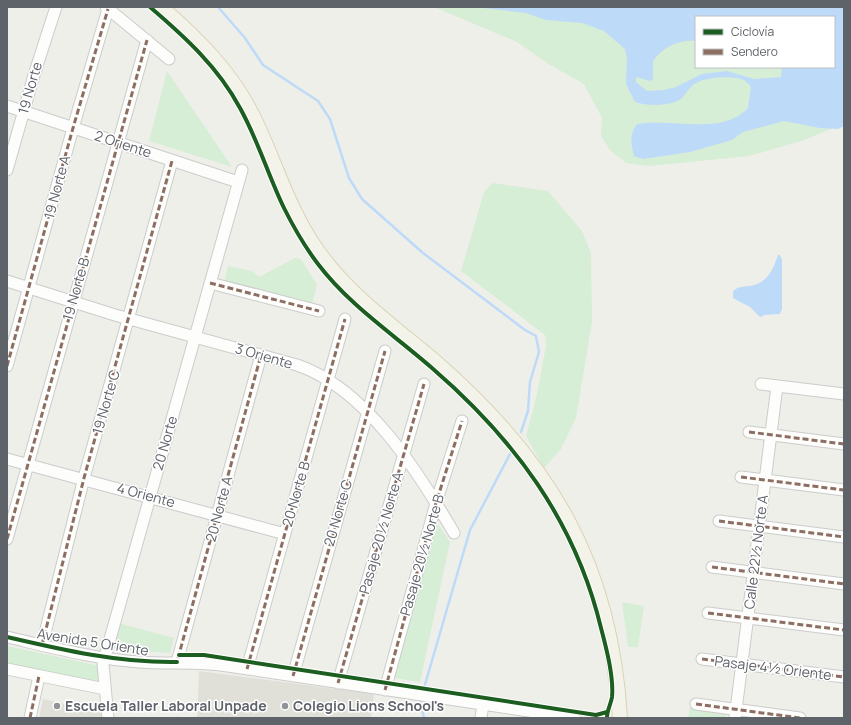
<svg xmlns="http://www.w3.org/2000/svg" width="851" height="725" font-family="Manrope,sans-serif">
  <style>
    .education { fill: #e0dfd8 }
    .green { fill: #d6edd6; fill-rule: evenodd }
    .water { fill: #bedaf9; fill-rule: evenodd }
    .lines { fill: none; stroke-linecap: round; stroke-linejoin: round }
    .stream { stroke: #bedaf9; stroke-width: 2.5 }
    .minor-casing { stroke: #cbcccb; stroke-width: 13 }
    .major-casing { stroke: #d9d3b5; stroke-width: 16 }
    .minor { stroke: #fdfdfc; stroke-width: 11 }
    .major { stroke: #f4f3e9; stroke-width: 14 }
    .quiet { stroke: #8d6e63; stroke-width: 3; stroke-dasharray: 6 3; stroke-linecap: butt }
    .cycleway-casing { stroke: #fff; stroke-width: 6 }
    .cycleway { stroke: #1b5e20; stroke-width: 4 }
    .poi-dot { fill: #919396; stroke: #fff; stroke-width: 1.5 }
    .labels { text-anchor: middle; stroke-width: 3; stroke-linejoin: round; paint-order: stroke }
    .street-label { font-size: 14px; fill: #5e6269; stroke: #fff }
    .poi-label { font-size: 14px; font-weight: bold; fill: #5e6269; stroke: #fff; text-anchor: start }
  </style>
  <rect width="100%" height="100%" fill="#efefea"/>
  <path class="education" d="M199,671L374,694L371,718H197Z
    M43,699L101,713L102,718H39Z"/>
  <path class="green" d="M434,7H844V124L801,141L749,156L650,166L626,163L610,150L601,136L602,118L584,84L550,65L517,42ZM696,17H834V67H696Z
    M167,71L232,167L149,141Z
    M492,183L548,191L582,231L591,253L592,322L576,418L561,449L544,468L526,436L537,394L546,346L545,335L461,271L484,192Z
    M295,258L301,259L317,285L311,308L224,282L228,266L252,271L259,277Z
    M436,521L450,542L420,682L394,678Z
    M622,602L644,606L638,647H628Z
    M118,623L174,638L170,653L117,650L112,645Z
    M7,646L100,666L99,684L7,664Z
    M690,708L726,713V718H688Z"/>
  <path class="water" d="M475,7H844V126L838,129L820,128L784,121L743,132L732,140L690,152L643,159L634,156C631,143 629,135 637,124C673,118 722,136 748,108L751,87C749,84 747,82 744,80C733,75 702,77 693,85C686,91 684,99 675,102C662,106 648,106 635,102L626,84L627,58L625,49L604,31L582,23L546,20L526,13ZM696,17H834V67H782L781,77L754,79L727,71L702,74L676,87L664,90L647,91L636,82V77L650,81L653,79V61C663,47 679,39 696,41Z
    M778,255H780L782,260V309L780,314L765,315L760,317L750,307L733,298V291C739,286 742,287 750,286C767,283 773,270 778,255Z"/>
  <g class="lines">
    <path class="stream" d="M218,7L245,38L263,65L318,101L330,119L349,178L362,199L423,253L525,330L536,336L539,352L530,382L528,411L521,432
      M424,688L470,530L510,454
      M420,701L424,718"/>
    <g class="minor-casing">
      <path id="minor" d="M106,7L169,59
        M7,106L238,182
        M7,170L34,75L56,7
        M7,281L115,315L297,365C366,388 419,473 454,533
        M210,283L319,311
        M7,366L73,128L108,9
        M761,384L844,394
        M749,432L844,444
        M7,459L285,534
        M741,477L844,490
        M719,521L844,537
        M7,539L147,40
        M712,567L844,584
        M708,613L844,630
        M7,637C50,647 95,659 139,662C166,664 193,662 221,665L575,718
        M42,645L84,478L172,161
        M702,659L844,677
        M177,662L261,355
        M7,669L105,689
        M247,669L345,319
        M293,676L385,351
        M338,683L424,384
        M385,690L436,503L462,421
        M696,704L800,718
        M30,718L39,676
        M108,718L103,664L242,170
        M481,718L483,704
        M735,718L777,386"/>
    </g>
    <g class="major-casing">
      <path id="major" d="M161,7C198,39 231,72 253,116C275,161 288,209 317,250C349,296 396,328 438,364C551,463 611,565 620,718"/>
    </g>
    <use href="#minor" class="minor"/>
    <use href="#major" class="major"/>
    <path class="quiet" d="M210,283L319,311
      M7,366L73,128L108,9
      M749,432L844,444
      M741,477L844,490
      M719,521L844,537
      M7,539L147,40
      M712,567L844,584
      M708,613L844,630
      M42,645L84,478L172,161
      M178,658L261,355
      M702,659L844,677
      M247,669L345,319
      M293,676L385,351
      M338,683L424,384
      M385,690L436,503L462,421
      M696,704L800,718
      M30,718L39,676"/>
    <g class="cycleway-casing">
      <path id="cycleway" d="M150,7C185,37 218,67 240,108C258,140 268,175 284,208C294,228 305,247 318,264C349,305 393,334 432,368C514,439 575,520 601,628C606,647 614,677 612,697C611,704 607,710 607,718
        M7,637C63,650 119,663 177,662
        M179,655H204L596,715L607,712"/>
    </g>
    <use href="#cycleway" class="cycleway"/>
  </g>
  <g class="poi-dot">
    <circle cx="57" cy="706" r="4"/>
    <circle cx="285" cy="706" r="4"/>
  </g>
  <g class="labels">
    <g class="street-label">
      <text transform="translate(30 88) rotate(-74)" y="5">19 Norte</text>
      <text transform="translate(123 144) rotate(18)" y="5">2 Oriente</text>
      <text transform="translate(57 187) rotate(-75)" y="5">19 Norte A</text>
      <text transform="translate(76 289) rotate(-74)" y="5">19 Norte B</text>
      <text transform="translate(264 356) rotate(16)" y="5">3 Oriente</text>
      <text transform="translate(106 402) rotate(-74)" y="5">19 Norte C</text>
      <text transform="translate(165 443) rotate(-74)" y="5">20 Norte</text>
      <text transform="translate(296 494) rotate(-74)" y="5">20 Norte B</text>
      <text transform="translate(146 495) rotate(15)" y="5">4 Oriente</text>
      <text transform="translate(219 509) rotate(-75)" y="5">20 Norte A</text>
      <text transform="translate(338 513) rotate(-74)" y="5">20 Norte C</text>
      <text transform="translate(381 533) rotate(-74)" y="5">Pasaje 20½ Norte A</text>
      <text transform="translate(756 552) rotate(-83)" y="5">Calle 22½ Norte A</text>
      <text transform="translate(422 555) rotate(-74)" y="5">Pasaje 20½ Norte B</text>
      <text transform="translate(93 642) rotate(9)" y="5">Avenida 5 Oriente</text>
      <text transform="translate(773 668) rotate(7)" y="5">Pasaje 4½ Oriente</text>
    </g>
    <g class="poi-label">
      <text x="65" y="711">Escuela Taller Laboral Unpade</text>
      <text x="293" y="711">Colegio Lions School's</text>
    </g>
  </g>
  <rect width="851" height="725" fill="none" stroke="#5e6269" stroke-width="16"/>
  <rect x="695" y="16" width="140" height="52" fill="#ffffff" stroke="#bfc0c3"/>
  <rect x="703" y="29" width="20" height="6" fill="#1b5e20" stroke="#bfc0c3"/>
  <text x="731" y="36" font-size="12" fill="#5e6269">Ciclovía</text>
  <rect x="703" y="49" width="20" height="6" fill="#8d6e63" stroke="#bfc0c3"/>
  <text x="731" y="56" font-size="12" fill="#5e6269">Sendero</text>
</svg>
